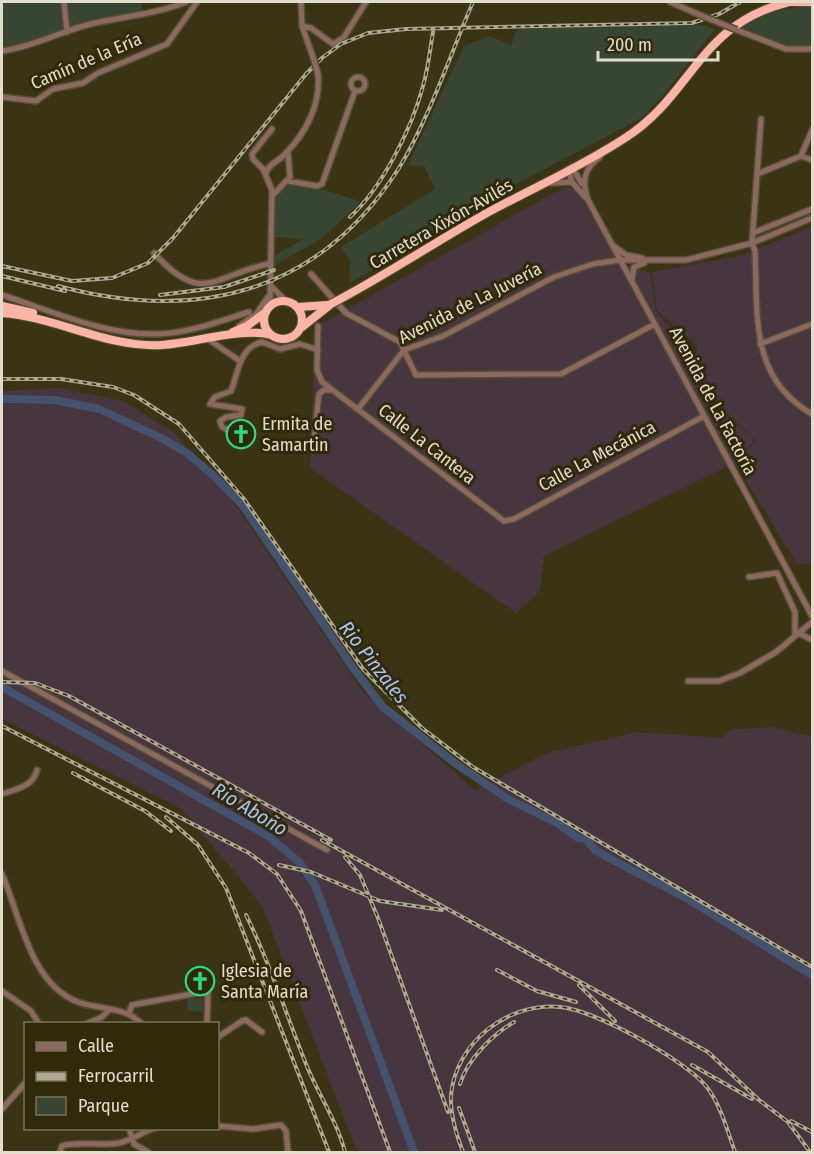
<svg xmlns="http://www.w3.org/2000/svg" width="814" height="1154" font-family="'Fira Sans Condensed',sans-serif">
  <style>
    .industrial { fill: #47353f }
    .green { fill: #394533 }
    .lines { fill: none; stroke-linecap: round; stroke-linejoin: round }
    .river { stroke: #44526d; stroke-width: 8 }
    .minor-casing { stroke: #554f32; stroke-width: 8 }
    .highway-casing { stroke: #554f32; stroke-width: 10 }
    .minor { stroke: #8d6861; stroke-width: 5 }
    .highway { stroke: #fcb4a7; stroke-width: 8 }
    .rail-casing { stroke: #aca892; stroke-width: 4 }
    .rail { stroke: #30290a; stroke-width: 1.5; stroke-dasharray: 4.5; stroke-linecap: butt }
    .minor-bridge-casing { stroke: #554f32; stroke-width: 8; stroke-linecap: butt }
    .highway-bridge-casing { stroke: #554f32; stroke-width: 10; stroke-linecap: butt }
    .minor-bridge { stroke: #8d6861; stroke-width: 5 }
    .highway-bridge { stroke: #fcb4a7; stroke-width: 8 }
    .labels { text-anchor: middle; stroke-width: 6; stroke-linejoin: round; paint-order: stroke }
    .street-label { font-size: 18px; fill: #e1ddcc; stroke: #30290a }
    .poi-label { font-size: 18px; fill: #e1ddcc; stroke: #30290a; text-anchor: start }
    .water-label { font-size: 20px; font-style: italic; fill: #a8c4f6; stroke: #30290a }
  </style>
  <rect width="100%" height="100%" fill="#3a3415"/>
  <path class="industrial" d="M566,186L579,193L620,265L650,272L656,311L693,353V378L705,397L755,440L735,463L544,556L540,591L516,613L310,468L315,327Z
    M812,226V563L797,564L736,464L756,440L706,395L696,378L697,345L657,311L652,272L744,255Z
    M59,388L123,401L175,433L242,514L363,692L475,790L547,753L637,732L722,738L732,729L774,727L812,737V967L808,976L812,978V1152H357L263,908L238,876L180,808L2,719V391Z"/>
  <path class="green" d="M2,2H62L63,30L20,45L2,47Z
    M68,2H142V13L111,16L69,28Z
    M812,6V46L781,45L740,26C764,12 784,8 812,6Z
    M701,25L715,29L661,98L641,118L443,223L384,264L349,283L350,261L341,247L435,189L424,166L408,165L464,46L490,36L511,46L517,29Z
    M292,184L316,191L322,189L361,202L322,238L274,266L273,257L303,239L272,237C274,216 269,194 292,184Z
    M188,998L203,999L202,1012L187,1010Z"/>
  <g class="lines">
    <path class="river" d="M2,399L55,400L99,409L159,437L187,453L215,477L243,506L353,668L383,707L456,764L508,799L557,823L578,838L586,839L595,850L607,857L686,898L812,975
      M2,687L268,836L299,862L315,885L414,1152"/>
    <g class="minor-casing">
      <path id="minor" d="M64,2L67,32
        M301,2L302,26L314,60
        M670,2L700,15
        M302,26L311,28L333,44L344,37L366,2
        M737,30L786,49H812
        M2,51C37,46 62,30 95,23C126,16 156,14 186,2
        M351 84a7 7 0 1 1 14 0a7 7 0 1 1-14 0Z
        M2,97L36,101L53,89L83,83L98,73L167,44L197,2
        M761,119L752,243L755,251C758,315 749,378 812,414
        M801,156L812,130
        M600,157C583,169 582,182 588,200L812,616
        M572,167L582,184
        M568,169L572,182L585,197
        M266,173C269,163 278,162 285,154C306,133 321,104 318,74
        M757,174L801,156L812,160
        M288,181L317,186L322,184L355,91
        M551,183L572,182
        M273,195L290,177L288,153
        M753,233L812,209
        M615,247L626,255L642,258
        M154,253C203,307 214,275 268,264
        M311,274L346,313L400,342L416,375L561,374L655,324
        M632,279L634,267L644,263
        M271,286L286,301
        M2,295C52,311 105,336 159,334C189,333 220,321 249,312
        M270,307L272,190L263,169L253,159L252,154L272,129
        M239,326L256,314L268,297
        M318,326L317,370L322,382L504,521L514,519L704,416
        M208,339L240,361
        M760,344L812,324
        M358,409L404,350L443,336L554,277L593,264L620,260H686L752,243L812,218
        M235,434L222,427L220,421L226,417L241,415L242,409L210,404L215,397L231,391C238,374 239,347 262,342L280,349L300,344L318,350
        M314,440L319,394L324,390H331
        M749,577L777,573L795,612V635
        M799,633L812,640
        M2,671L327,850
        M688,681H719L740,673L776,652L812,622
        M2,794C16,789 33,787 37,770
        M2,874C20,915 30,984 78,1002C100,1010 125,1006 142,1024
        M2,991L31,1011L39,1024
        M129,1013L132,1005L208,991L207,1024
        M86,1024L102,1017L109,1010
        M218,1037L242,1021L246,1020L262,1032
        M2,1109L26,1082
        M218,1126L253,1129L281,1125L286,1131L288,1152
        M129,1128L134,1144L148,1152
        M60,1152L62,1146C73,1141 103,1146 119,1143C131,1140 143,1132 155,1128"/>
    </g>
    <g class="highway-casing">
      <path id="highway" d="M787,2H812
        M344,297C392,271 437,241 485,214C531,189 581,167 625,138C693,95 698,24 789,2
        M264 320a19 19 0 1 1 38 0a19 19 0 1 1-38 0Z
        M2,306L33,313
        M298,307L328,305
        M2,313C57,317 106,348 162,345C193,343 243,327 271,335
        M302,327L331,304
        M233,332L247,326L266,312"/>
    </g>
    <use href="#minor" class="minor"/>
    <use href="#highway" class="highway"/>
    <g class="rail-casing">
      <path id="rail" d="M350,217C382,188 412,128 423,86C428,69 430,50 433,32
        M2,266L72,281L112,278L148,263L173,238L306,74L322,58L341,44L368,33L406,29L692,23L719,14L740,2
        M2,276L65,291
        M58,286C197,323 319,294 399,168C428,121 451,53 473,2
        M160,295L224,287L274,270
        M2,379H61L113,387L134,395L179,424L244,499L363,669L422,728L473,767L812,967
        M2,682L35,683L69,696L331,840
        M2,726L249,853L277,874L301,911L390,1152
        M73,773L145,811L171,831
        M166,817L198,845L226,888L329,1152
        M322,840L708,1052L759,1100L788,1122L810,1152
        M345,857L360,875L378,918L448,1112
        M279,865L311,872L380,901L442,910
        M246,915C270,963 286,1014 306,1064C318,1094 337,1121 345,1152
        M497,970L537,991L576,1002
        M579,985L615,1021
        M692,1065L752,1099
        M460,1084C467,1060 492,1035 514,1022
        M459,1108L475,1152
        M791,1121L812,1132
        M463,1152C456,1134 450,1115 451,1095C456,1042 508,1002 560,1007C595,1010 683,1059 706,1086C721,1105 727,1130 735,1152"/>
    </g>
    <use href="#rail" class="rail"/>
    <g class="minor-bridge-casing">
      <path id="minor-bridge" d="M700,15L737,30
        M314,60L318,74"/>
    </g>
    <g class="highway-bridge-casing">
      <path id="highway-bridge" d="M331,304L344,297"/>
    </g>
    <use href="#minor-bridge" class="minor-bridge"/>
    <use href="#highway-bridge" class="highway-bridge"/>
  </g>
  <defs>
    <g id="church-ring" transform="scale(1.5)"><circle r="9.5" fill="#30290a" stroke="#2fd883" stroke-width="1.5"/><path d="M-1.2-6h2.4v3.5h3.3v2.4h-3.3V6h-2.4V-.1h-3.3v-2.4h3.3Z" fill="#2fd883"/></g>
  </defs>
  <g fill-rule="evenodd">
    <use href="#church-ring" x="241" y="434"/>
    <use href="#church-ring" x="200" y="981"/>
  </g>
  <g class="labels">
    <g class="street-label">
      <text transform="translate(86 61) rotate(-23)" y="6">Camín de la Ería</text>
      <text transform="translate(441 224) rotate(-30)" y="6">Carretera Xixón-Avilés</text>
      <text transform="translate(470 303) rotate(-27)" y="6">Avenida de La Juvería</text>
      <text transform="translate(713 401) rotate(62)" y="6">Avenida de La Factoría</text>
      <text transform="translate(427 444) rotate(38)" y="6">Calle La Cantera</text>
      <text transform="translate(597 456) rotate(-28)" y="6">Calle La Mecánica</text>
    </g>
    <g class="poi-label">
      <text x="262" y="430">Ermita de<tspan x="262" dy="21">Samartin</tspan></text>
      <text x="221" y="977">Iglesia de<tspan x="221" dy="21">Santa María</tspan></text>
    </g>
    <g class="water-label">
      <text transform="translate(374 662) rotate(52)" y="7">Rio Pinzales</text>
      <text transform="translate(250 809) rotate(31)" y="7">Rio Aboño</text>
    </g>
  </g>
  <rect width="814" height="1154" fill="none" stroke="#e1ddcc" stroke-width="6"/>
  <rect x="24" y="1022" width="195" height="108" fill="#30290a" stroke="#777158" stroke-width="1.5"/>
  <rect x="36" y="1042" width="30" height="9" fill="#8d6861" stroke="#777158" stroke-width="1.5"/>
  <text x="78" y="1052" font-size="18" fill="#e1ddcc">Calle</text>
  <rect x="36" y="1072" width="30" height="9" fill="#aca892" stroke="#777158" stroke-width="1.5"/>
  <text x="78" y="1082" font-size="18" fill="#e1ddcc">Ferrocarril</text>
  <rect x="36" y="1097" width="30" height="18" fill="#394533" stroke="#777158" stroke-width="1.5"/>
  <text x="78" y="1112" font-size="18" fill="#e1ddcc">Parque</text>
  <path d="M598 51v9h120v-9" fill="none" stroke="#e1ddcc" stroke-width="3"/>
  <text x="607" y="51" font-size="18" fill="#e1ddcc" stroke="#30290a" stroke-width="4.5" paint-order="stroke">200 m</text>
</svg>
